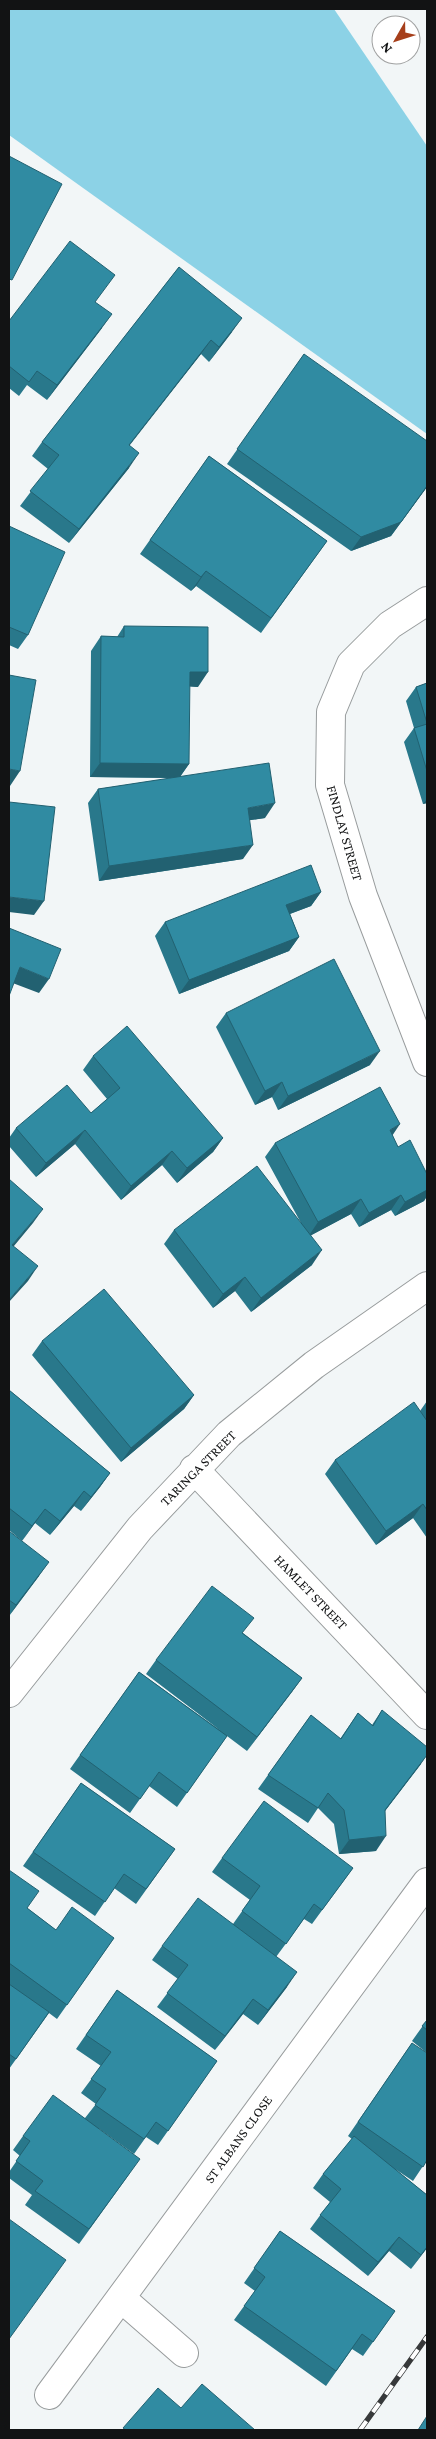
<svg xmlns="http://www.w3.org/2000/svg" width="436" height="2439" font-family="'Crimson Pro',serif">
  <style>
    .green { fill: #8cd2e6 }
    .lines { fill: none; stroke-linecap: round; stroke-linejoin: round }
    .minor-casing { stroke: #989c9d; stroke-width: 30 }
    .minor { stroke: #fff; stroke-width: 28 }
    .rail-casing { stroke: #37393a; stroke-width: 5.5 }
    .rail { stroke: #fff; stroke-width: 4; stroke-dasharray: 11; stroke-linecap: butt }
    .wall { fill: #29788b }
    .shaded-wall { fill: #226171 }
    .building { fill: #308ba2; stroke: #226171 }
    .labels { text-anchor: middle; stroke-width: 4.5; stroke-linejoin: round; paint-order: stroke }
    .street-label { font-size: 14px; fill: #121314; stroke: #fff }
  </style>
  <rect width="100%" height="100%" fill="#f2f6f7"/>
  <path class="green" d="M9,9H334L427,146V434L9,135Z"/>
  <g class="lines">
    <g class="minor-casing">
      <path id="minor" d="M427,601L390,625L351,664L331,712L330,785L363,896L427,1062
        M194,1469L427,1715
        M9,1693L140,1528L229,1434L314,1365L427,1286
        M121,2298L184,2353
        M49,2395L427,1882"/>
    </g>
    <use href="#minor" class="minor"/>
    <g class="rail-casing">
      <path id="rail" d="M360,2430L427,2337"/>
    </g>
    <use href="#rail" class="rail"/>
  </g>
  <path class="wall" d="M179,267L232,332L209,362L201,354L129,445V468L69,543L20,506L48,469L32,456L42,442Z
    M95,302L102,328L47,400L27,385L19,396L9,388V321Z
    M304,354L427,487L391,536L351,551L227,464Z
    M209,456L327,541L261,633L196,586L191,591L140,554Z
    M9,526L28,635L18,649L9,645Z
    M124,626L198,687L189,686V764L180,777L265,818L249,820L243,859L99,881L88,803L98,789L172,778L90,777L91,651L101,636L117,637Z
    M427,683V803L423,804L404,742L414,728L406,701L416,687Z
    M321,892L311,906L290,914L299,937L289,951L179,994L155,936L165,922Z
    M226,1013L370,1065L278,1110L272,1097L255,1105L216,1027Z
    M93,1056L223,1138L213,1152L177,1183L162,1165L121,1200L75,1144L36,1177L9,1146V1138L16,1128L91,1113L107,1099L83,1070Z
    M392,1136L398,1147L427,1174V1196L424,1201L395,1216L391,1210L359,1227L351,1214L311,1235L312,1265L251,1312L235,1291L213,1308L164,1244L174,1230L301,1223L265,1157L275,1143Z
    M42,1341L194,1395L184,1409L121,1462L32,1355Z
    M9,1390L110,1473L100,1487L81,1511L74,1506L50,1535L35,1523L22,1541L9,1530Z
    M427,1401V1538L413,1518L376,1545L325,1474L335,1460L420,1411Z
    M9,1531L39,1576L9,1616Z
    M243,1633L302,1678L247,1751L227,1736L177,1807L149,1786L130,1813L70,1769L139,1672L221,1731L146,1674L156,1660Z
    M382,1710L421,1764L385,1811L376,1851L339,1854L334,1824L318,1808L308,1823L258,1789L311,1715L340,1739L358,1713L372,1725Z
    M81,1783L175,1849L136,1904L114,1888L95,1916L23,1866Z
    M222,1858L353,1868L312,1924L304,1919L276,1957L287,1987L258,2025L243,2014L215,2050L157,2007L178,1979L152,1960L162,1946L233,1924L250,1900L212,1872Z
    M9,1870L27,1908L56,1930L114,1938L57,2019L49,2013L9,2069Z
    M117,1990L217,2061L158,2145L146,2137L134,2154L98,2128L130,2173L79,2244L25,2205L32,2195L9,2178V2172L20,2156L13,2150L23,2136L85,2118L96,2104L81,2093L101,2066L76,2049Z
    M427,2020V2053L412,2041Z
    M412,2043L427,2160L413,2181L395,2169L427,2195V2248L411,2269L389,2251L368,2276L310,2229L330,2202L313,2188L323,2174L352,2139L348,2136Z
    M280,2231L395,2311L363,2356L352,2349L326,2386L234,2320L255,2291L244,2283Z"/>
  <path class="shaded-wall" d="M112,314L102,328L47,400L57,385Z
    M242,318L232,332L209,362L219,347Z
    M211,340L201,354L119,459L129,445Z
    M139,453L129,468L69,543L79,529Z
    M427,487L391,536L351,551L361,537Z
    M206,571L196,586L191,591L201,577Z
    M190,672H208L198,687L180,686Z
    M100,763L189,764L179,778L90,777Z
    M9,769L20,771L10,786L9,785Z
    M427,799V803L423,804Z
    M275,803L265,818L238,822L248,808Z
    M253,845L243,859L99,881L109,866Z
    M321,892L311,906L276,919L286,905Z
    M9,897L44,901L34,915L9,912Z
    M299,937L289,951L179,994L189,980Z
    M20,967L49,979L39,993L10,982Z
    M380,1051L370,1065L278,1110L288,1096Z
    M282,1082L272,1097L255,1105L265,1091Z
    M400,1124L390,1139V1130Z
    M85,1130L75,1144L36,1177L46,1163Z
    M223,1138L213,1152L177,1183L187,1168Z
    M172,1151L162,1165L121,1200L131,1186Z
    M427,1190V1196L424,1201L395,1216L405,1202Z
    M401,1195L391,1210L359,1227L369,1213Z
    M361,1199L351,1214L308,1237L318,1222Z
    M43,1209L33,1223L9,1252L12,1245Z
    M322,1250L312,1265L251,1312L261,1298Z
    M38,1266L28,1281L9,1302V1300Z
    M245,1277L235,1291L213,1308L223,1294Z
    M194,1395L184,1409L121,1462L131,1448Z
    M110,1473L100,1487L81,1511L91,1497Z
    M84,1491L74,1506L50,1535L60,1521Z
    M423,1504L413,1518L376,1545L386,1531Z
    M45,1509L35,1523L22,1541L32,1526Z
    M49,1562L39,1576L9,1616L16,1605Z
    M302,1678L292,1692L247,1751L257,1737Z
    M427,1755L421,1764L375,1824L385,1810Z
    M386,1836L376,1851L339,1854L349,1840Z
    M297,1972L287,1987L258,2025L268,2010Z
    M253,1999L243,2014L215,2050L225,2036Z
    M399,2237L389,2251L368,2276L378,2262Z
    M427,2247V2248L411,2269L421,2255Z"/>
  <path class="building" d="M9,156L62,184L12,280L9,279Z
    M70,241L115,275L95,302L112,314L57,385L37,371L29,382L9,366V321Z
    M179,267L242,318L219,347L211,340L129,445L139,453L79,529L30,491L59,455L42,442Z
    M304,354L427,441V486L401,522L361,537L237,449Z
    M209,456L327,541L271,618L206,571L201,577L150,540Z
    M9,526L65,552L28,635L9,627Z
    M124,626L208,627V672H190L189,764L100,763L101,636L124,637Z
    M9,675L36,680L20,771L9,769Z
    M427,683V723L416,687Z
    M427,724V771L414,728Z
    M269,763L275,803L248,808L253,845L109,866L98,789Z
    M9,802L55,807L44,901L9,897Z
    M311,865L321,892L286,905L299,937L189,980L165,922Z
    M9,928L61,949L49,979L20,967L9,996Z
    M334,959L380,1051L288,1096L282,1082L265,1091L226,1013Z
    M127,1026L223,1138L187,1168L172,1151L131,1186L85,1130L46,1163L16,1128L67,1085L91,1113L120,1088L93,1056Z
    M380,1087L400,1124L390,1130L398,1147L410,1140L427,1174V1190L405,1202L401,1195L369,1213L361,1199L318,1222L275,1143Z
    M257,1166L322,1250L261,1298L245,1277L223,1294L174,1230Z
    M9,1179L43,1209L12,1245L38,1266L9,1300Z
    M104,1289L194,1395L131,1448L42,1341Z
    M9,1390L110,1473L91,1497L84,1491L60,1521L45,1509L32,1526L9,1508Z
    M414,1402L427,1421V1510L423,1504L386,1531L335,1460Z
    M9,1531L49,1562L16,1605L9,1600Z
    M212,1586L254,1618L242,1633L302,1678L257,1737L156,1660Z
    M139,1672L227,1736L187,1793L159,1772L140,1799L80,1755Z
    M382,1710L427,1747V1755L385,1810L386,1836L349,1840L344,1810L328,1793L318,1808L268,1775L311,1715L341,1739L358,1713L373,1726Z
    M81,1783L175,1849L146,1889L124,1874L105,1902L33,1852Z
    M264,1801L353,1868L322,1910L314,1904L286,1944L242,1911L260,1886L222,1858Z
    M9,1870L39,1891L27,1908L56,1930L72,1907L114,1938L67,2005L9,1963Z
    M198,1898L297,1972L268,2010L253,1999L225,2036L167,1993L188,1965L162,1946Z
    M9,1984L49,2012L16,2059L9,2054Z
    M117,1990L217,2061L168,2131L156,2122L144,2139L95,2105L106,2089L91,2079L111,2052L86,2035Z
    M427,2020V2030L422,2026Z
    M412,2043L427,2053V2160L423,2167L358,2122Z
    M53,2095L140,2159L89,2229L35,2191L43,2181L16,2161L30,2141L23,2136Z
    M354,2136L427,2195V2247L421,2255L399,2237L378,2262L320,2215L341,2189L323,2174Z
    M9,2219L66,2260L9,2339Z
    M280,2231L395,2311L373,2342L362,2334L336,2371L244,2306L265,2277L254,2268Z
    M202,2384L255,2430H126L123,2428L158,2388L181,2408Z
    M427,2416V2430H418Z"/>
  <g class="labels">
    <g class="street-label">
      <text transform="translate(345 833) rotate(74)" y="5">FINDLAY STREET</text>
      <text transform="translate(198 1468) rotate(-45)" y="5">TARINGA STREET</text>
      <text transform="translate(311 1592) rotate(46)" y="5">HAMLET STREET</text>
      <text transform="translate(238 2139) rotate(-54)" y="5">ST ALBANS CLOSE</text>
    </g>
  </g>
  <rect width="436" height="2439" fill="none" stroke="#121314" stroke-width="20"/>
  <g transform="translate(396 40) rotate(231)"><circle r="24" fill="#ffffff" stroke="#a0a1a1"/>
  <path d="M0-4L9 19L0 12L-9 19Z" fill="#a63f1b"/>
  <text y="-8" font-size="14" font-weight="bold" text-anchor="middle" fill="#121314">N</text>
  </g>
</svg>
